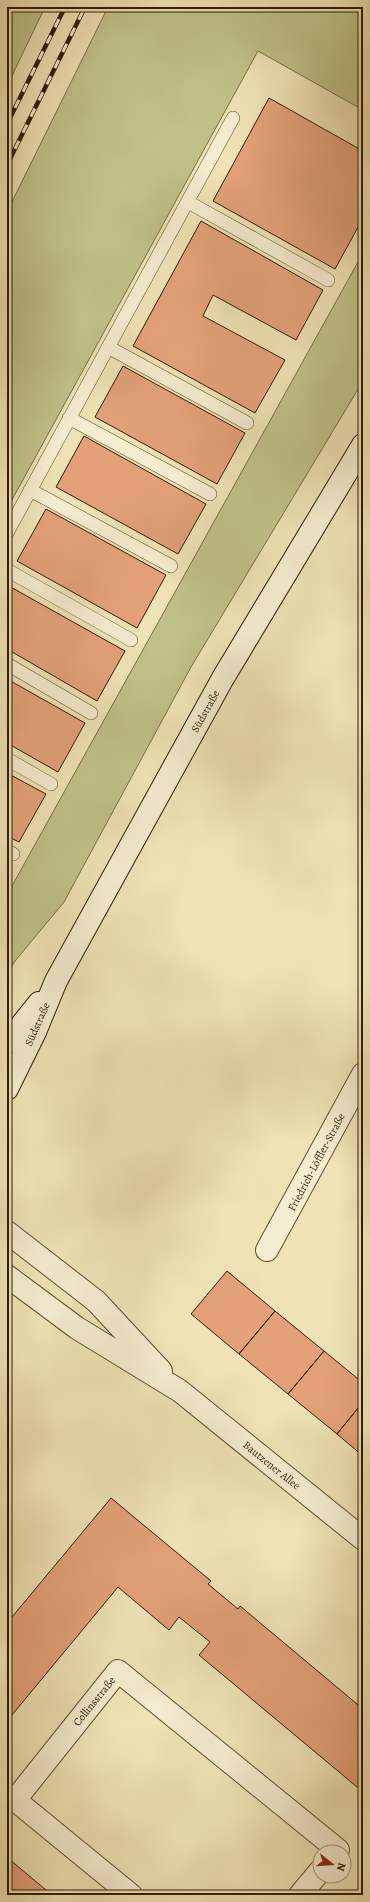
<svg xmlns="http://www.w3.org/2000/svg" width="370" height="1902" font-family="Alegreya,serif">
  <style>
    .green { fill: #c0c188; stroke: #776e46 }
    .building { fill: #e4a179; stroke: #2e1b03 }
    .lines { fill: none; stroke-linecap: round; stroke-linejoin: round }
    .service-casing { stroke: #5e4d30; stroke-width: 14 }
    .minor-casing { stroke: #5e4d30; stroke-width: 24 }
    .tertiary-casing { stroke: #5e4d30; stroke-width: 24 }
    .secondary-casing { stroke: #2e1b03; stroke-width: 24 }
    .service { stroke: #f5edcf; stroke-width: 13 }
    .minor { stroke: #f5edcf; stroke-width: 22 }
    .tertiary { stroke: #f5edcf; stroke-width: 22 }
    .secondary { stroke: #f5edcf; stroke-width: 22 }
    .rail-casing { stroke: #2e1b03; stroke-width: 4.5 }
    .rail { stroke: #f5edcf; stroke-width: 3; stroke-dasharray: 9; stroke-linecap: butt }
    .labels { text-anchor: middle; stroke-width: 4; stroke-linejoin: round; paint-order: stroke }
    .street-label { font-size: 11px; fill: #2e1b03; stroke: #f5edcf }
  </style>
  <rect width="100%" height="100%" fill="#efe3b5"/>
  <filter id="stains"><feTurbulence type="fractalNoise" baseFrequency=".005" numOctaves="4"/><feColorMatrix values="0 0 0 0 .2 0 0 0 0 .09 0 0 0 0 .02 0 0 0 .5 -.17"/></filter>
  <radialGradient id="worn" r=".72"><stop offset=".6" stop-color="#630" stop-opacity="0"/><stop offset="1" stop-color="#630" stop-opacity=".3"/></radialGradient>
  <path class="green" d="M7,7H45L7,86Z
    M108,7H363V110L258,51L7,509V212Z
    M363,253V381L191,667L64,902L15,961L7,974V895Z"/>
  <path class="building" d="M269,98L363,151V218L335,269L213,201Z
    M201,221L323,290L296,340L213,295L203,316L285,360L255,413L133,346Z
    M123,366L245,433L217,484L95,417Z
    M84,436L206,504L178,554L56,487Z
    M46,509L166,575L137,628L17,561Z
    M7,585L125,651L97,701L7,649Z
    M7,679L85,723L58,772L7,743Z
    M7,773L46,794L19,842L7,836Z
    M227,1271L275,1311L239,1354L191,1314Z
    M275,1311L324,1351L288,1394L239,1354Z
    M324,1351L363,1383V1402L337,1434L288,1394Z
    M363,1402V1456L337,1434Z
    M111,1498L211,1581L208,1584L238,1609L240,1606L363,1709V1792L199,1655L210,1642L179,1617L169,1630L118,1587L7,1721V1623Z
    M7,1857L15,1864L52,1895H7Z"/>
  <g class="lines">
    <g class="service-casing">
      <path id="service" d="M188,202L328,280
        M108,347L247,423
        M69,418L210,494
        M30,490L171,566
        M7,533L233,118
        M7,570L131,640
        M7,664L91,713
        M7,759L51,784
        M7,851L13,854"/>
    </g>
    <g class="minor-casing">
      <path id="minor" d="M267,1250L363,1074
        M131,1895L15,1800L118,1671L338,1850L336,1852
        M300,1895L320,1871"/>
    </g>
    <g class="tertiary-casing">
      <path id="tertiary" d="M7,1232L96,1301L161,1371
        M7,1276L77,1328L180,1391L363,1539"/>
    </g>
    <g class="secondary-casing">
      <path id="secondary" d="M7,1043L39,1003
        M7,1089L35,1032L56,981L223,678L363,445"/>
    </g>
    <use href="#service" class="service"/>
    <use href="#minor" class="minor"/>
    <use href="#tertiary" class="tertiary"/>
    <use href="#secondary" class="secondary"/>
    <g class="rail-casing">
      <path id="rail" d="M7,124L65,7
        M7,165L85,7"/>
    </g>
    <use href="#rail" class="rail"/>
  </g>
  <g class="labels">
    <g class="street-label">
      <text transform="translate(205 711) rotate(-61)" y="4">Südstraße</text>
      <text transform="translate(37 1024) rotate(-66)" y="4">Südstraße</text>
      <text transform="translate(316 1162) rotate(-62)" y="4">Friedrich-Löffler-Straße</text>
      <text transform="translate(272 1465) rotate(39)" y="4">Bautzener Allee</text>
      <text transform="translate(94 1701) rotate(-51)" y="4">Collinsstraße</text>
    </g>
  </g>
  <rect width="370" height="1902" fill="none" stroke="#efe3b5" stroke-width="24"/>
  <rect x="8" y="8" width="354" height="1886" fill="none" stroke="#2e1b03" stroke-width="2"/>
  <rect x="12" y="12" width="346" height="1878" fill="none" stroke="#2e1b03"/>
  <g transform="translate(332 1864) rotate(107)"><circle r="19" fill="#f5edcf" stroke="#a5997d"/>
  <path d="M0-3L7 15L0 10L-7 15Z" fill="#8f2418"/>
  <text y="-6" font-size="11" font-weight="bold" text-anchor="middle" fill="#2e1b03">N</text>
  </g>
  <rect width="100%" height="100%" filter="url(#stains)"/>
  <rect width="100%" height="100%" fill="url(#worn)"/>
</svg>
